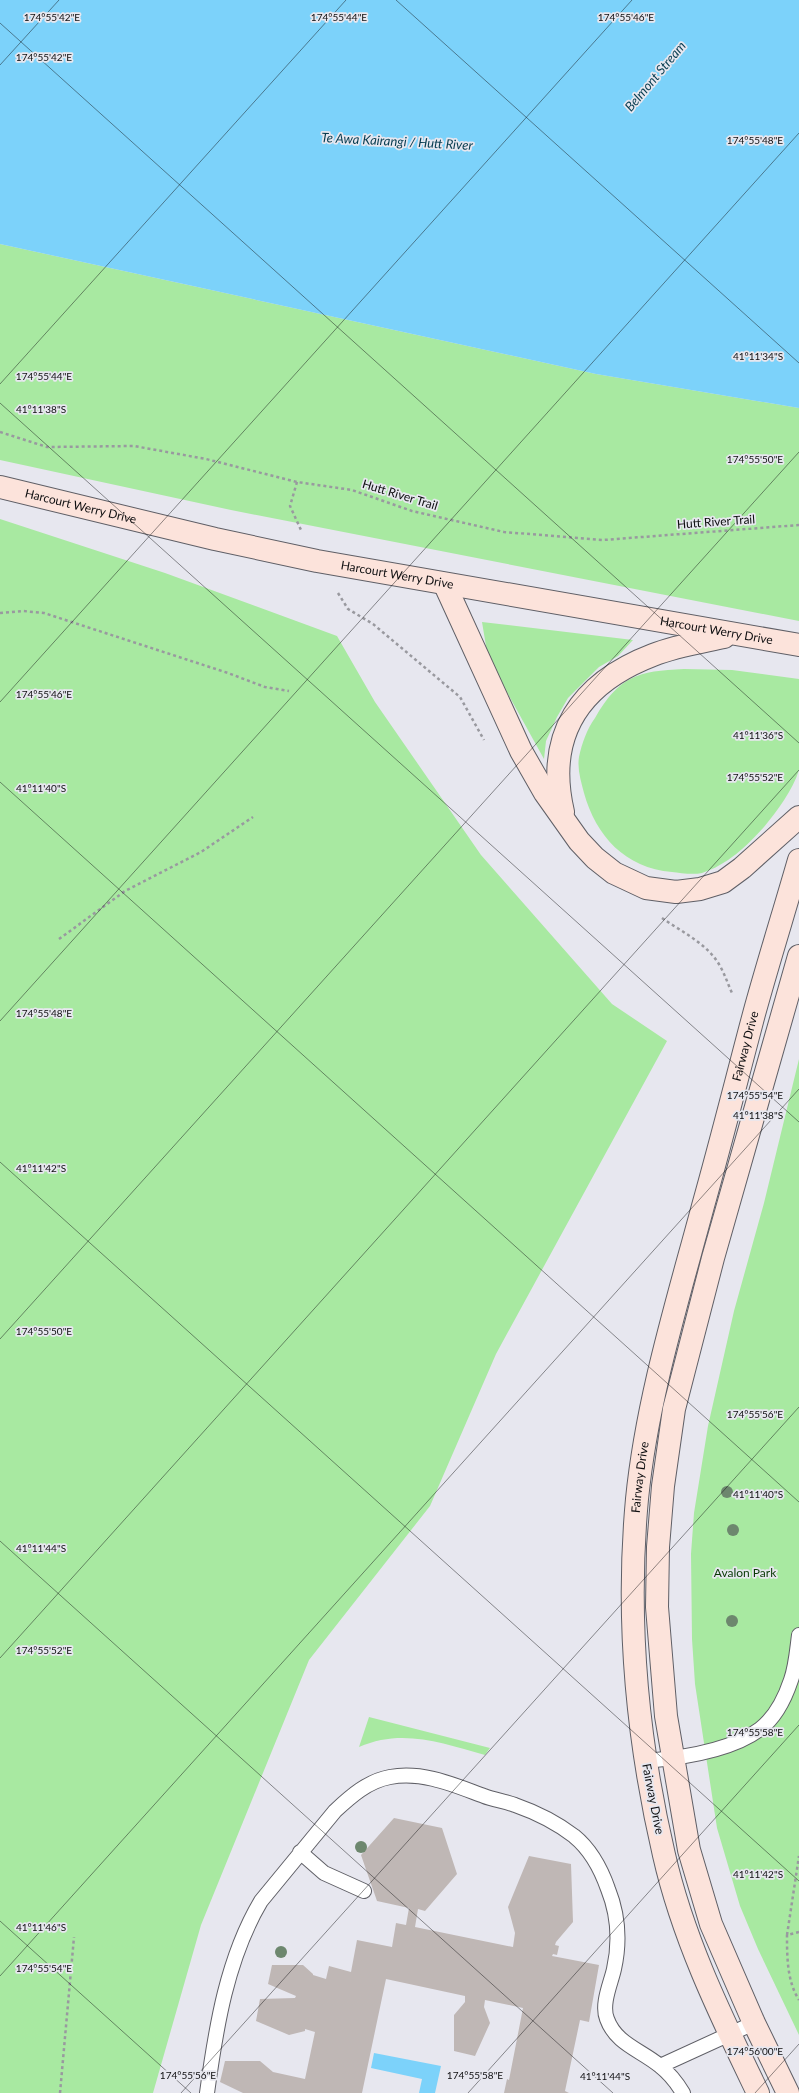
<svg xmlns="http://www.w3.org/2000/svg" width="799" height="2093" font-family="Lato,sans-serif">
  <style>
    .green { fill: #a8e9a1 }
    .water { fill: #7cd2fa }
    .building { fill: #bfb7b5 }
    .lines { fill: none; stroke-linecap: round; stroke-linejoin: round }
    .service-casing { stroke: #5f5f66; stroke-width: 16 }
    .secondary-casing { stroke: #5f5f66; stroke-width: 24 }
    .path { stroke: #99999f; stroke-width: 2.5; stroke-dasharray: 3 3; stroke-linecap: butt }
    .service { stroke: #fff; stroke-width: 14 }
    .secondary { stroke: #fce3db; stroke-width: 22 }
    .tree { fill: #6d876e }
    .ticks { fill: none; stroke: #0e0e10; stroke-width: 1; stroke-opacity: 0.45 }
    .labels { text-anchor: middle; stroke-width: 3.5; stroke-linejoin: round; paint-order: stroke }
    .street-label { font-size: 12px; fill: #0e0e10; stroke: #e7e7ef }
    .park-label { font-size: 12px; fill: #093905; stroke: #e7e7ef }
    .water-label { font-size: 13px; font-style: italic; fill: #063b4f; stroke: #e7e7ef }
    .ticks-label { font-size: 10px; text-anchor: middle; fill: #0e0e10; stroke: #e7e7ef; stroke-width: 3.5; stroke-linejoin: round; paint-order: stroke }
  </style>
  <rect width="100%" height="100%" fill="#e7e7ef"/>
  <path class="green" d="M0,244L596,374L799,408V621L231,510L0,460Z
    M0,519L165,573L337,636L375,702L481,855L612,1004L667,1041L496,1354L430,1506L309,1660L201,1925L153,2093H0Z
    M482,622L633,640L618,656L599,667L568,698L557,717L546,741L544,759L488,658Z
    M684,669L732,670L799,679C799,702 799,724 799,746C799,753 799,763 799,770C793,790 777,811 764,827C747,846 727,865 702,873C693,875 680,873 672,872C625,868 596,836 584,793C581,781 577,769 579,757C582,743 587,729 595,718C619,676 638,671 684,669Z
    M799,1059V2035L758,1949L740,1906L717,1828L695,1684L692,1639L691,1554L694,1513L708,1426L734,1311L764,1203Z
    M369,1717L490,1748L485,1755C442,1743 402,1728 359,1747Z"/>
  <path class="water" d="M0,0H799V408L596,374L0,244Z
    M374,2053L441,2066L435,2093H419L422,2079L371,2068Z"/>
  <path class="building" d="M394,1818L442,1828L457,1874L425,1911L418,1909L415,1927L513,1947L515,1933L508,1907L529,1856L571,1864L573,1922L556,1942L555,1945L559,1946L557,1955L553,1954L552,1956L599,1965L589,2022L580,2020L565,2091L569,2093H504L507,2079L509,2080L523,2008L485,2000L484,2007L490,2023L475,2056L454,2051V2015L465,2002V1996L386,1979L362,2093H243L220,2082L225,2061H260L273,2072L305,2079L315,2032L305,2029V2031L289,2035L256,2021L260,1999L295,1998L296,1996L268,1984L272,1965H303L313,1974V1975L326,1979L329,1966L351,1972L357,1940L392,1947L396,1923L406,1925L409,1908L377,1901L361,1855Z"/>
  <g class="lines">
    <g class="service-casing">
      <path id="service" d="M645,1761C681,1758 731,1751 760,1729C776,1717 785,1698 791,1680C796,1666 797,1650 799,1635
        M300,1852L324,1873L364,1891
        M660,2066L754,2023
        M207,2093C216,2027 227,1958 261,1901L335,1811C351,1796 368,1781 390,1777C423,1771 454,1785 484,1796C494,1800 505,1801 515,1805C535,1812 557,1823 574,1836C590,1849 601,1869 608,1889C618,1914 620,1942 614,1969C611,1983 601,2004 607,2019C616,2044 641,2050 660,2066C669,2073 677,2083 683,2093"/>
    </g>
    <g class="secondary-casing">
      <g id="secondary">
        <path id="s1" d="M0,487L215,539L317,561L799,645"/>
        <path d="M445,585L521,751L545,793L579,841L595,858L614,873L646,888L676,892L700,889L723,882L742,868L799,817"/>
        <path d="M563,812C545,735 580,683 653,655C675,646 701,642 724,637"/>
        <path id="s2" d="M758,2093C721,2016 683,1939 664,1855C637,1739 626,1618 637,1499C647,1399 677,1303 703,1206C721,1142 737,1078 754,1014C768,963 784,912 799,860"/>
        <path d="M788,2093L754,2023L711,1924L689,1850L666,1716L657,1607L658,1547L663,1486L674,1409L713,1258L799,956"/>
      </g>
    </g>
    <path class="path" d="M0,432L47,447L134,446L206,459L297,482L352,490L412,511L504,532L603,540L799,525
      M297,482L290,506L301,530
      M338,593L348,609L373,624L460,697L484,740
      M0,613L23,611L44,613L228,673L265,687L289,691
      M662,918C682,932 708,944 720,966C725,975 728,984 732,993
      M59,939L125,891L201,852L253,817
      M799,1932L787,1935C787,1957 787,1981 799,2000
      M787,1935L799,1856
      M60,2093L74,1937"/>
    <use href="#service" class="service"/>
    <use href="#secondary" class="secondary"/>
  </g>
  <g class="tree">
    <circle cx="727" cy="1492" r="6"/>
    <circle cx="733" cy="1530" r="6"/>
    <circle cx="732" cy="1621" r="6"/>
    <circle cx="361" cy="1847" r="6"/>
    <circle cx="281" cy="1952" r="6"/>
  </g>
  <path class="ticks" d="M396,0L799,363M0,23L799,743M0,65L59,0M0,384L346,0M0,403L799,1122M0,702L632,0M0,782L799,1502M0,1021L799,133M0,1162L799,1881M0,1339L799,452M0,1541L613,2093M0,1658L799,770M0,1921L191,2093M0,1976L799,1089M181,2093L799,1407M468,2093L799,1725M755,2093L799,2044"/>
  <g class="labels">
    <g class="street-label">
      <text transform="translate(400 495) rotate(17)" y="4">Hutt River Trail</text>
      <text dy="4" stroke="none"><textPath href="#s1" startOffset="83">Harcourt Werry Drive</textPath></text>
      <text transform="translate(716 522) rotate(-4)" y="4">Hutt River Trail</text>
      <text dy="4" stroke="none"><textPath href="#s1" startOffset="407">Harcourt Werry Drive</textPath></text>
      <text dy="4" stroke="none"><textPath href="#s1" startOffset="731">Harcourt Werry Drive</textPath></text>
      <text dy="4" stroke="none"><textPath href="#s2" startOffset="1081">Fairway Drive</textPath></text>
      <text dy="4" stroke="none"><textPath href="#s2" startOffset="637">Fairway Drive</textPath></text>
      <text transform="translate(653 1799) rotate(79)" y="4">Fairway Drive</text>
    </g>
    <g class="park-label">
      <text x="745" y="1577">Avalon Park</text>
    </g>
    <g class="water-label">
      <text transform="translate(655 76) rotate(-50)" y="5">Belmont Stream</text>
      <text transform="translate(397 141) rotate(3)" y="5">Te Awa Kairangi / Hutt River</text>
    </g>
  </g>
  <g class="ticks-label">
    <text x="52" y="21">174°55'42"E</text>
    <text x="339" y="21">174°55'44"E</text>
    <text x="626" y="21">174°55'46"E</text>
    <text x="44" y="61">174°55'42"E</text>
    <text x="755" y="144">174°55'48"E</text>
    <text x="758" y="360">41°11'34"S</text>
    <text x="44" y="380">174°55'44"E</text>
    <text x="41" y="413">41°11'38"S</text>
    <text x="755" y="463">174°55'50"E</text>
    <text x="44" y="698">174°55'46"E</text>
    <text x="758" y="739">41°11'36"S</text>
    <text x="755" y="781">174°55'52"E</text>
    <text x="41" y="792">41°11'40"S</text>
    <text x="44" y="1017">174°55'48"E</text>
    <text x="755" y="1099">174°55'54"E</text>
    <text x="758" y="1119">41°11'38"S</text>
    <text x="41" y="1172">41°11'42"S</text>
    <text x="44" y="1335">174°55'50"E</text>
    <text x="755" y="1418">174°55'56"E</text>
    <text x="758" y="1498">41°11'40"S</text>
    <text x="41" y="1552">41°11'44"S</text>
    <text x="44" y="1654">174°55'52"E</text>
    <text x="755" y="1736">174°55'58"E</text>
    <text x="758" y="1878">41°11'42"S</text>
    <text x="41" y="1931">41°11'46"S</text>
    <text x="44" y="1972">174°55'54"E</text>
    <text x="755" y="2055">174°56'00"E</text>
    <text x="188" y="2079">174°55'56"E</text>
    <text x="475" y="2079">174°55'58"E</text>
    <text x="605" y="2080">41°11'44"S</text>
  </g>
</svg>
